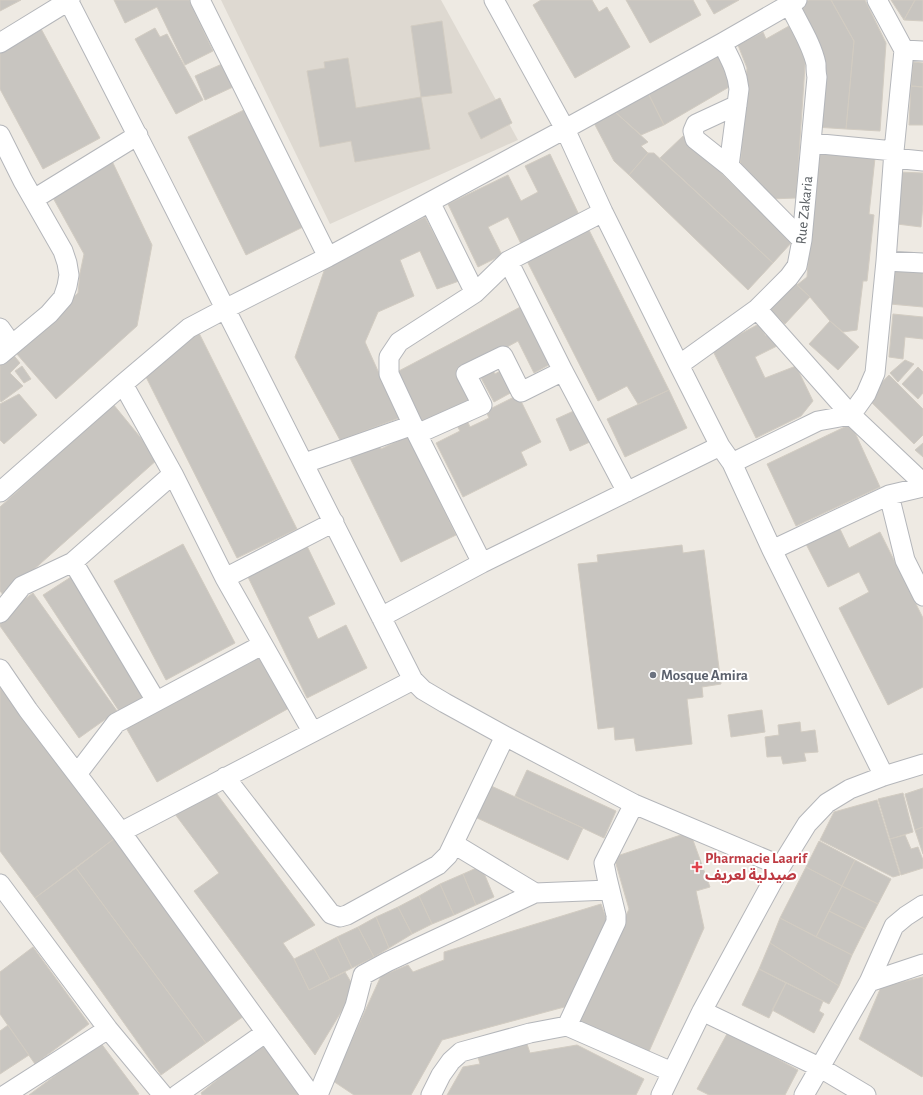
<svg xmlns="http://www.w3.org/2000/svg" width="923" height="1095" font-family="'Alegreya Sans','Noto Sans Arabic',sans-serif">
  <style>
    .education { fill: #ded9d1 }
    .building { fill: #c8c5c0; stroke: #d2ccc2 }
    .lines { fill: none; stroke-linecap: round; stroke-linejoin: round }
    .street-casing { stroke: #b4b6ba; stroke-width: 21 }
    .street { stroke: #fff; stroke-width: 19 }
    .worship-dot { fill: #6b7280; stroke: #fff; stroke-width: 1.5 }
    .health-dot { fill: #e0444e; stroke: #fff; stroke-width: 1.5 }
    .labels { text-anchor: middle; stroke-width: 4; stroke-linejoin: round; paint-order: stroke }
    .street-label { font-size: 15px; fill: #5b6064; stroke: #fff }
    .worship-label { font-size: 15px; font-weight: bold; fill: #5b616d; stroke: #fff; text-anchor: start }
    .health-label { font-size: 15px; font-weight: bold; fill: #be3a42; stroke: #fff; text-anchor: start }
  </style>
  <rect width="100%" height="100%" fill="#eeeae3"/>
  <path class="education" d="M221,0H441L518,140L330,224Z"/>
  <path class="building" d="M0,0H21L0,11Z
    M114,0H189L213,51L185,65L157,7L125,23Z
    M541,0H592L599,12L607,7L630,47L575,78L533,5Z
    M626,0H693L701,15L650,43Z
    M706,0H739L714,14Z
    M809,0H831L854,41L846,129L815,127L800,5Z
    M831,0H865L886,43L880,131L846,129L854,41Z
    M891,0H915L904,20Z
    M915,0H923V21L904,20Z
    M442,21L452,93L421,97L411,26Z
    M39,25L100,138L43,169L0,89V46Z
    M789,26L806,51L796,198L769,199L740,169L747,68L738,45L763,32L766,39Z
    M155,28L160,37L167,34L203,100L176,114L135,39Z
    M720,56L729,72V87L664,125L648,93Z
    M348,58L356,108L421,97L430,149L355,162L351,141L320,147L307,71L325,68L324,62Z
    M913,62L923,63V87L911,86Z
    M222,64L233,87L205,100L195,76Z
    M911,86L923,87V125H909Z
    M648,93L664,125L641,135L614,111Z
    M500,98L512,123L481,139L468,113Z
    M246,109L303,227L246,255L188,137Z
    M614,111L648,142L641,146L648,153L629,175L614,161L594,123Z
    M683,136L792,242L773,263L660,158Z
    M816,148L875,158L869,214L874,215L867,281H863L857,330L843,332L830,321L810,297L797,285L807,277Z
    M648,153H654L773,263L748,290L629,175Z
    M550,154L581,219L523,248L508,217L488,227L502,255L478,267L448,204L508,175L521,201L538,192L525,166Z
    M112,161L152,245L137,326L56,399L16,353L48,321L78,293L80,273L84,254L52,196Z
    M899,172L923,173V204L921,227L897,224Z
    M425,217L459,281L437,289L420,251L400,260L414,296L378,312L365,342L399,418L340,440L295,357L325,268Z
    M588,228L669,390L638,404L627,386L598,401L526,259Z
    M893,267L923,270V307L890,304Z
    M793,281L810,297L785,324L768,307Z
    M526,304L556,361L534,373L518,341L457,374L473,403L425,429L395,373Z
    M893,314L923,317V339L905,337L903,359L889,357Z
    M830,321L859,347L838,370L809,344Z
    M759,324L766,336L770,333L777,346L755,357L765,378L796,366L813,401L801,416L756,438L712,349Z
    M199,333L297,529L237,558L145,375Z
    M11,352L20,363L10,373L23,386L1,402L0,400V362Z
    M905,360L914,364L898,382L890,373Z
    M22,366L31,379L24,383L15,371Z
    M491,367L495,374L502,370L514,391L494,402L479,374Z
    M918,367L923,372V393L918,399L902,384Z
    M889,375L923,409V435L914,444L867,398Z
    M669,390L687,428L625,457L607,419Z
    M19,394L37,415L4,444L0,440V404Z
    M518,395L541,442L521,452L527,465L463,497L436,443L460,431L455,422L465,416L470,427L489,418L486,411Z
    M113,404L158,459L4,596L0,591V507Z
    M578,409L592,441L570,451L556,419Z
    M851,424L880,487L796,526L767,464Z
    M408,436L456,535L401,562L349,456L378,442L381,449Z
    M923,443V457L915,450Z
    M839,527L849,548L880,532L923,618V687L888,705L839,608L869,592L859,572L828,587L806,544Z
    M183,544L235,643L166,680L114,581Z
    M306,544L335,604L308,617L318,639L346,625L367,668L307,698L246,573Z
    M682,545L683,553L704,550L721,684L702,687L703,697L687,699L692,744L636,751L634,738L615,740L614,727L598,729L578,564L598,562L597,555Z
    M71,577L149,696L121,714L43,595Z
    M33,593L117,711L79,738L0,626V617Z
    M259,651L291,707L157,782L125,726Z
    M0,683L115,838L35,898L0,851Z
    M762,710L765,732L731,737L728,715Z
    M800,722L801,732L815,730L818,752L804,753L806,761L783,764L781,756L767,757L765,737L779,735L778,725Z
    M527,770L616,811L604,838L515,796Z
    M489,785L583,828L568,860L475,817Z
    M211,786L315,925L283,943L294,959L309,990L345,972L355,989L315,1055L194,891L219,873L172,810Z
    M923,788V827L915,830L905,794Z
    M903,793L913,832L890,839L878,799Z
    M877,800L900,875L893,877L820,840L834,812Z
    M923,827V854L915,830Z
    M690,832L710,887L696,891L704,928L647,1056L578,1024L629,909L614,857Z
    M905,835L911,849L918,847L923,860V868L901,875L890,839Z
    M115,838L244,1016L206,1043L76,868Z
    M819,841L855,860L842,886L806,867Z
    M855,860L891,879L878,904L842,886Z
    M481,866L494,897L476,905L463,874Z
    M806,867L842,886L816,937L780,918Z
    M76,868L206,1043L161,1075L35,898Z
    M463,874L476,905L454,915L440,884Z
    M440,884L454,915L432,924L419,896Z
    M842,886L878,904L865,929L829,911Z
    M419,896L432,924L412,934L398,907Z
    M601,904L608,923L568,1006L442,1040L411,1095H354L333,1081L381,976L408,965L413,972L444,960V952Z
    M398,907L412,934L389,948L376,917Z
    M829,911L865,929L852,955L816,937Z
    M376,917L389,948L374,957L358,927Z
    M780,918L852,955L839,986L770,943Z
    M358,927L374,957L352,968L337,937Z
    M337,937L352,968L330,979L314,949Z
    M770,943L839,986L829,1004L759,969Z
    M33,947L89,1024L35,1064L0,1014V972Z
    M314,949L330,979L309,990L294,959Z
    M759,969L786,983L769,1018L742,1005Z
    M923,977V1075L922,1077L859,1039L881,987Z
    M786,983L823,1001L819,1011L824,1014L814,1033L772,1010Z
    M8,1025L29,1055L0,1074V1031Z
    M728,1032L798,1070L785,1095H709L697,1089Z
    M266,1040L306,1095H202L201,1093Z
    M526,1041L530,1053L577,1045L644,1079L636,1095H447L463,1067L480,1064L478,1057Z
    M100,1042L139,1094L137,1095H29Z"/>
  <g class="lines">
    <g class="street-casing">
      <path id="street" d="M68,0C184,226 299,452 413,680L423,690L445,703L505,736L634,804L781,866
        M200,0L328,257
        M494,0L565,129L603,212L679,365L720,446L732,463L772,550L884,776
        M0,43L70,0
        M722,43C730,59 737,70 739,89L729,166L802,240
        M904,50L923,51
        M0,135L23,181L63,251L67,263L69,275L67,286L63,298L49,314L0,355
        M811,143L894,151
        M893,158L923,161
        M729,166L695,139L693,131L696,124L737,105
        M34,199L138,135
        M430,202L475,293
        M508,261L563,371L627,492
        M886,261L923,263
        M757,309L851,415L923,483
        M0,328L12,345
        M679,365L757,309L789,277L797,266L802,240L817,77C816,73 816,69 816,64C812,44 798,23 789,4
        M123,384L173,474L225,578L312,731
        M417,434L482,405L466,374L503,356L521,392L563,371
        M305,463L413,425
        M732,463L818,421L851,415L866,394L875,373L886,261L894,151L904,50L877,0
        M0,492L123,384L189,328L225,309L328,257L565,129L722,43L797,0
        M889,495L905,560L923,596
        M772,550L889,495L923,487
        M73,562L156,701
        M482,563L417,434L389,374V357L399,342L475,293L508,261L603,212
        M225,578L334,522
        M0,613L22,586L73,562L173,474
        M381,617L482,563L720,446
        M0,669L28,710L121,832L311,1095
        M77,774L116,723L262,645
        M225,777L331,914L340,917L347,915L438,865L448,855L505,736
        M121,832L413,680
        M454,844L535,893
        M0,884L108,1029L163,1095
        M869,982L923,964
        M702,1011L819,1067L866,1095
        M567,1026L616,922V915L607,878L604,863L634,804
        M5,1095L108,1029
        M177,1095L265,1033
        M318,1095L355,1006L363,975L387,962L535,893L609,890
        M431,1095L441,1075L451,1061L461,1052L530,1033L567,1026L672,1072
        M661,1095L702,1011L781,866L807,824L827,803L850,789L884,776L923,764
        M804,1095L869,982L894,926L906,916L923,905"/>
    </g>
    <use href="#street" class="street"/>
  </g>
  <circle class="worship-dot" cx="653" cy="675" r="4"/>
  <path class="health-dot" d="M695 861h4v4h4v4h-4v4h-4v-4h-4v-4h4z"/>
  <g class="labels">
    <g class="street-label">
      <text transform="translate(804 210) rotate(-84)" y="5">Rue Zakaria</text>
    </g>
    <g class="worship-label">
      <text x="661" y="680">Mosque Amira</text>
    </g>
    <g class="health-label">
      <text x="705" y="863">Pharmacie Laarif<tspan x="705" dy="17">صيدلية لعريف</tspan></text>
    </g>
  </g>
</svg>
